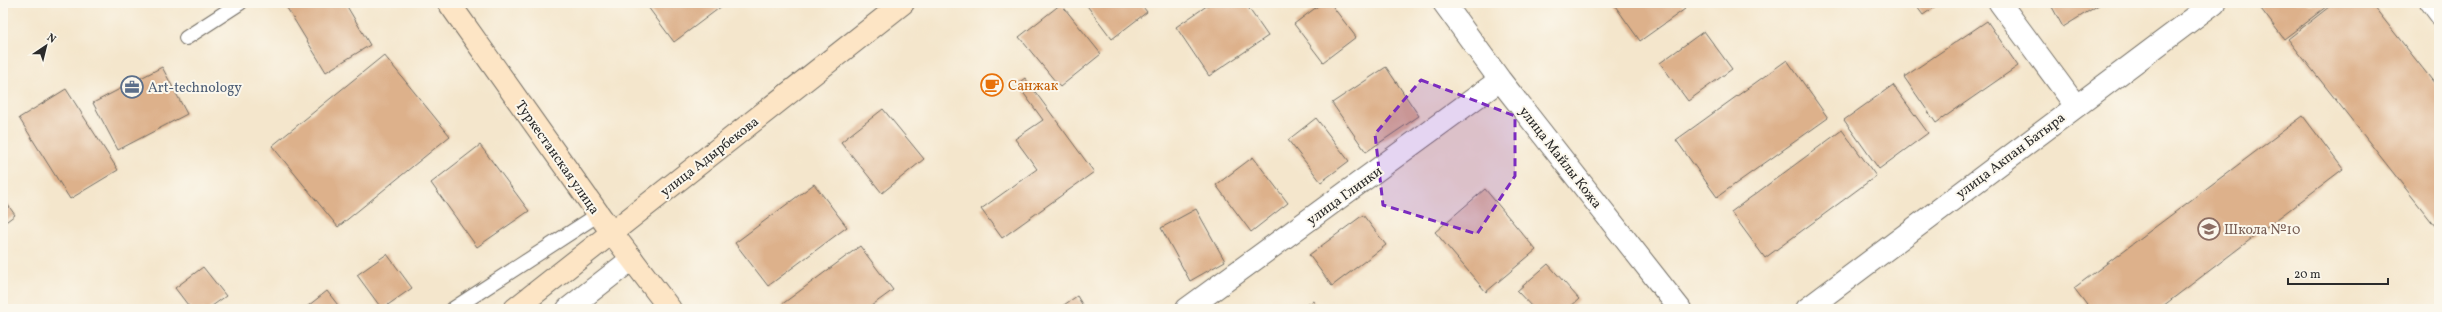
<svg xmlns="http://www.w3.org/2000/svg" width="2442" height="312" font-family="Vollkorn,serif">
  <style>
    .building { fill: #ddb18b }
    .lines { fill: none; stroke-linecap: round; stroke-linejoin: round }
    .lane-casing { stroke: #716c63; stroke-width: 16 }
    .street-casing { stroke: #716c63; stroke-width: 24 }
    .secondary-casing { stroke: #716c63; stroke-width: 24 }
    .lane { stroke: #fff; stroke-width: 14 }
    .street { stroke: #fff; stroke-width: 22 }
    .secondary { stroke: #fde5c5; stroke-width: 22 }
    .marked { fill: #7b2cbf; fill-opacity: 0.2; stroke: #7b2cbf; stroke-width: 3; stroke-dasharray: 8 5; stroke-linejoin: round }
    .labels { text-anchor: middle; stroke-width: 4; stroke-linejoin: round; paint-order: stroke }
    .food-label { font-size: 14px; fill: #c56008; stroke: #fbf7ec; text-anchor: start }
    .service-label { font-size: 14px; fill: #4e5e75; stroke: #fbf7ec; text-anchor: start }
    .street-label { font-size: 14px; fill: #2b2b2b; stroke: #fbf7ec }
    .education-label { font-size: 14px; fill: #785e54; stroke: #fbf7ec; text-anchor: start }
  </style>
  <rect width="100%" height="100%" fill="#fbf7ec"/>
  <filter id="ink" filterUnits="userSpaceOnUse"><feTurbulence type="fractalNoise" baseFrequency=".025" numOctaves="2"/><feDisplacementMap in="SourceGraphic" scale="8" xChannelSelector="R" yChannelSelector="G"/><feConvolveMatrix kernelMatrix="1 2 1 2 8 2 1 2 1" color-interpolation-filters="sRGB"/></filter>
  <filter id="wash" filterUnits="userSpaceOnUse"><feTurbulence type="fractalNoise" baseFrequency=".012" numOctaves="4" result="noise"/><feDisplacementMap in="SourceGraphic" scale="16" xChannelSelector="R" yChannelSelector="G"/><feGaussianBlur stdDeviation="0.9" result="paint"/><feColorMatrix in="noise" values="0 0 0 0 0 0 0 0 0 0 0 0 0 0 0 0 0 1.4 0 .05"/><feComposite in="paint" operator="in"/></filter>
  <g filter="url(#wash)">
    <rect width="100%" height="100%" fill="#f4e6cc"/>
    <g id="blocks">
      <path class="building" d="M284,3H345L370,45L326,72Z
        M645,3H726L674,42Z
        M1085,3H1140L1147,12L1112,39Z
        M1211,3H1245L1268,36L1209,76L1176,27Z
        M1322,3H1330L1356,37L1323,62L1294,24Z
        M1613,3H1680L1685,9L1640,41Z
        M1914,3H1940L1923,15Z
        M2059,3H2102L2063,27L2052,7Z
        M2260,3H2331L2284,39L2258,5Z
        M2334,3H2371L2439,89V231L2288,39Z
        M1061,4L1101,54L1060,87L1019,37Z
        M1987,21L2018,66L1936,123L1904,77Z
        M1704,31L1732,69L1688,101L1660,63Z
        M384,55L450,136L338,227L272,146Z
        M1787,60L1828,118L1717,197L1676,140Z
        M162,67L187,114L118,150L93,103Z
        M1386,67L1419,116L1366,152L1332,103Z
        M1025,78L1094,172L1002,238L981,209L1037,169L1015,139L1043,120L1017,84Z
        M1893,85L1928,133L1879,169L1844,120Z
        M66,89L118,170L70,199L19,118Z
        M883,109L924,159L882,193L841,142Z
        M2303,116L2343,169L2163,306L2165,309H2090L2074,288Z
        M1316,118L1349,161L1321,182L1288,140Z
        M1842,130L1876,176L1765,258L1731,212Z
        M480,145L529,211L477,247L431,183Z
        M1253,157L1288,203L1251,232L1216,185Z
        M814,184L847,227L768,286L735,243Z
        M1485,189L1536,250L1486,292L1435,232Z
        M3,198L15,215L3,224Z
        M1196,209L1225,261L1190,281L1161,228Z
        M1363,215L1386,245L1332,286L1309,255Z
        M860,246L893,290L867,309H785L781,305Z
        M387,254L412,288L382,309L357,275Z
        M1548,264L1579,299L1568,309H1534L1517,291Z
        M203,267L226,296L208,309H191L175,288Z
        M327,291L341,309H304Z
        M1077,296L1085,309H1058Z
        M1313,301L1318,309H1300Z"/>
    </g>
  </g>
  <g filter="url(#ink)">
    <use href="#blocks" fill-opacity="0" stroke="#716c63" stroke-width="1"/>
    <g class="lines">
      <g class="lane-casing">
        <path id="lane" d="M2427,3L2439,19
          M186,38L240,3
          M453,309L599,214"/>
      </g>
      <g class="street-casing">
        <path id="street" d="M1444,3L1500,80L1680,309
          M2000,3L2076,106
          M568,309L632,259
          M1187,309L1500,80
          M1807,309L2214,3"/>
      </g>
      <g class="secondary-casing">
        <path id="secondary" d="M449,3L612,233L670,309
          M515,309L903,3"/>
      </g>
      <use href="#lane" class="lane"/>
      <use href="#street" class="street"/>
      <use href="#secondary" class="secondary"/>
    </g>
  </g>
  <path class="marked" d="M1421,80L1515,116V176L1477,234L1383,205L1375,134Z"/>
  <defs>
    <g id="cafe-ring" transform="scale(1.15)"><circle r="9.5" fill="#fbf7ec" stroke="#e8710a" stroke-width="1.5"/><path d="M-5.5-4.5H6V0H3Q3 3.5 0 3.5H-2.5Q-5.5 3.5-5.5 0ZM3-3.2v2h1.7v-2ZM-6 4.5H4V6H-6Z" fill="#e8710a"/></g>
    <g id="office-ring" transform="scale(1.15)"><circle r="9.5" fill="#fbf7ec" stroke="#5c6f8a" stroke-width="1.5"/><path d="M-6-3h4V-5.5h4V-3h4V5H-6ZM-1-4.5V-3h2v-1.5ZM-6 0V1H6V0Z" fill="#5c6f8a"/></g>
    <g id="school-ring" transform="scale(1.15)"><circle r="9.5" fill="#fbf7ec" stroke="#8d6e63" stroke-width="1.5"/><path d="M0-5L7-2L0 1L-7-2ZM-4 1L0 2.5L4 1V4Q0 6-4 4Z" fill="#8d6e63"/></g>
  </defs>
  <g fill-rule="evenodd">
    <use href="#cafe-ring" x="992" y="85"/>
    <use href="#office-ring" x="132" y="87"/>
    <use href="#school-ring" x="2209" y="229"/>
  </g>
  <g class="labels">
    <g class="food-label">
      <text x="1008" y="90">Санжак</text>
    </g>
    <g class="service-label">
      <text x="148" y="92">Art-technology</text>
    </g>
    <g class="street-label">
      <text transform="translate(2010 155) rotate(-37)" y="5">улица Акпан Батыра</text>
      <text transform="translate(709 156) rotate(-38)" y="5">улица Адырбекова</text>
      <text transform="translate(558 157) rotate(55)" y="5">Туркестанская улица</text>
      <text transform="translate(1561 157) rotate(52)" y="5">улица Майлы Кожа</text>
      <text transform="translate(1344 195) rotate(-36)" y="5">улица Глинки</text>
    </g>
    <g class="education-label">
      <text x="2224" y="234">Школа №10</text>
    </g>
  </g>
  <rect width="2442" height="312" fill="none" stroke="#fbf7ec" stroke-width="16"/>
  <g transform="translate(46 46) rotate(35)" stroke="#fbf7ec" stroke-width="3" paint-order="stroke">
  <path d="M0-3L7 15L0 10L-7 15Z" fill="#2b2b2b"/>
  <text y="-6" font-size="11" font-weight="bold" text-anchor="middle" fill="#2b2b2b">N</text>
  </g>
  <path d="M2288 278v6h100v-6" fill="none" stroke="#2b2b2b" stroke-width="2"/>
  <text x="2294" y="278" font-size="12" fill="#2b2b2b" stroke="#fbf7ec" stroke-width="3" paint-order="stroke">20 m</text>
</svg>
